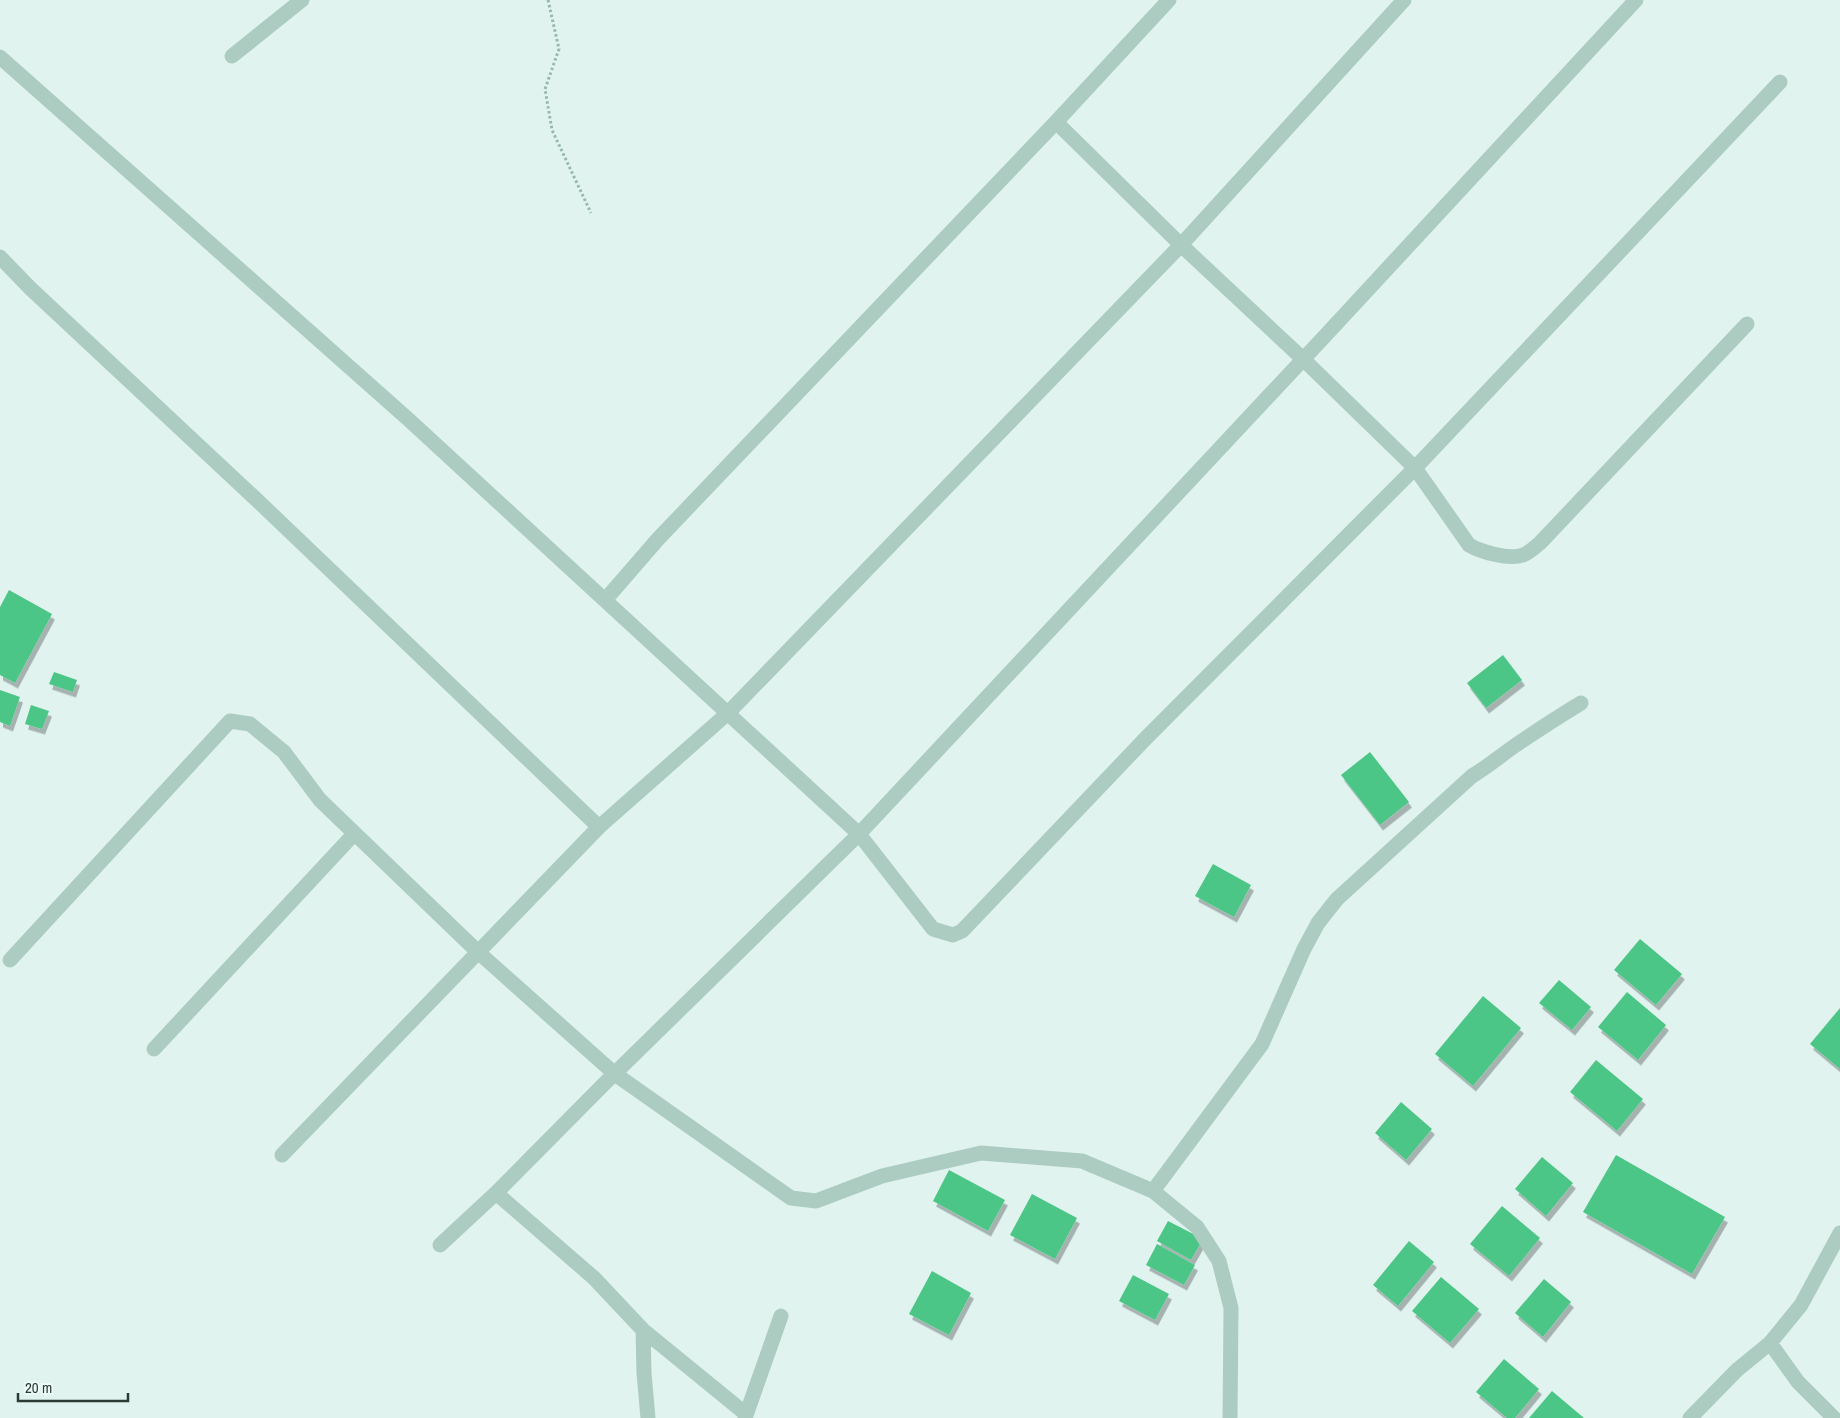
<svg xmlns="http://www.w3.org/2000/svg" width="1840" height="1418" font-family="'Archivo Narrow',sans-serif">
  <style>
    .building { fill: #4cc686; filter: url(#shadow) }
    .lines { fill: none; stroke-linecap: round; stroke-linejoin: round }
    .path { stroke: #96b8ad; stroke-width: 3; stroke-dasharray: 2.5 2.5; stroke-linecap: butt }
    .street { stroke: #acccc2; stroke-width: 15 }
  </style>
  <defs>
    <filter id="shadow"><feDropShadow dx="3" dy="5.5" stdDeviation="0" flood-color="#0004"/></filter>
  </defs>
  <rect width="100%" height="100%" fill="#e1f3ef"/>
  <path class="building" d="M9,590L52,614L15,683L0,675V607Z
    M1503,655L1522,680L1486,708L1467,683Z
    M54,672L77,680L73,692L49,684Z
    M0,690L20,697L10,726L0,722Z
    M31,705L49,711L42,729L25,724Z
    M1370,752L1409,802L1380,825L1341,775Z
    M1213,864L1251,885L1234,917L1195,896Z
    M1640,939L1682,974L1656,1005L1614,970Z
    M1559,980L1591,1007L1572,1030L1539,1003Z
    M1627,992L1666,1025L1638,1060L1598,1027Z
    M1483,996L1521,1028L1473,1086L1435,1054Z
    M1840,1008V1069L1810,1044Z
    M1596,1060L1643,1099L1617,1131L1570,1092Z
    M1401,1102L1432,1129L1406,1160L1375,1133Z
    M1616,1155L1725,1217L1692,1274L1583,1212Z
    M1542,1157L1573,1183L1546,1216L1515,1189Z
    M949,1170L1005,1200L988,1231L933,1201Z
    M1032,1194L1077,1218L1055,1259L1010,1235Z
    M1502,1206L1540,1238L1509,1276L1470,1244Z
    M1168,1221L1203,1239L1191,1260L1157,1241Z
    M1409,1241L1434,1262L1398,1306L1373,1285Z
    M1157,1244L1195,1265L1184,1285L1146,1265Z
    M932,1271L971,1293L949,1335L909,1314Z
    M1133,1275L1169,1294L1155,1320L1119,1301Z
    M1441,1277L1479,1309L1450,1343L1412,1311Z
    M1544,1279L1571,1302L1543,1337L1515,1313Z
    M1504,1359L1539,1389L1515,1418H1507L1476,1392Z
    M1552,1391L1584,1418H1529Z"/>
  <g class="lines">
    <path class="path" d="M548,0L559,49L545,89L552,130L591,213"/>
    <path class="street" d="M232,56L302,0
      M0,57L408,419L859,834L933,929L953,935L962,931L1146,738L1415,468L1780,82
      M1056,122L1181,245L1303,359L1415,468L1469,545C1481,552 1509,560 1523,555C1529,553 1535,547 1540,543L1747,324
      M0,257L30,288L259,502L599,827
      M606,599L658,539L1056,122L1169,0
      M10,960L230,721L250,724L284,752L320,800L478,952L615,1074L791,1198L816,1201L882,1176L981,1153L1082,1161L1153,1191
      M154,1049L354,834
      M282,1155L599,827L728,713L1181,245L1404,0
      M496,1193L594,1278L643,1330L644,1373L648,1418
      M440,1245L496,1193L605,1083L859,834L1324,337L1636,0
      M643,1330L746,1414
      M745,1418L781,1316
      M1230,1418L1231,1308L1219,1261L1197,1227L1153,1191L1262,1044L1304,949L1318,923L1337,899L1472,776C1487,767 1499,757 1513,747C1535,732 1558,717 1581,703
      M1690,1418L1737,1370L1770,1343
      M1834,1418L1798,1382L1770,1343L1801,1305L1840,1233"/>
  </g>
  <path d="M18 1393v8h110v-8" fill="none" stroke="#2b3a33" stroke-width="2.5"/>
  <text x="25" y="1393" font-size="15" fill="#2b3a33" stroke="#edfbf8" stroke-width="4" paint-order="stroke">20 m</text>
</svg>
